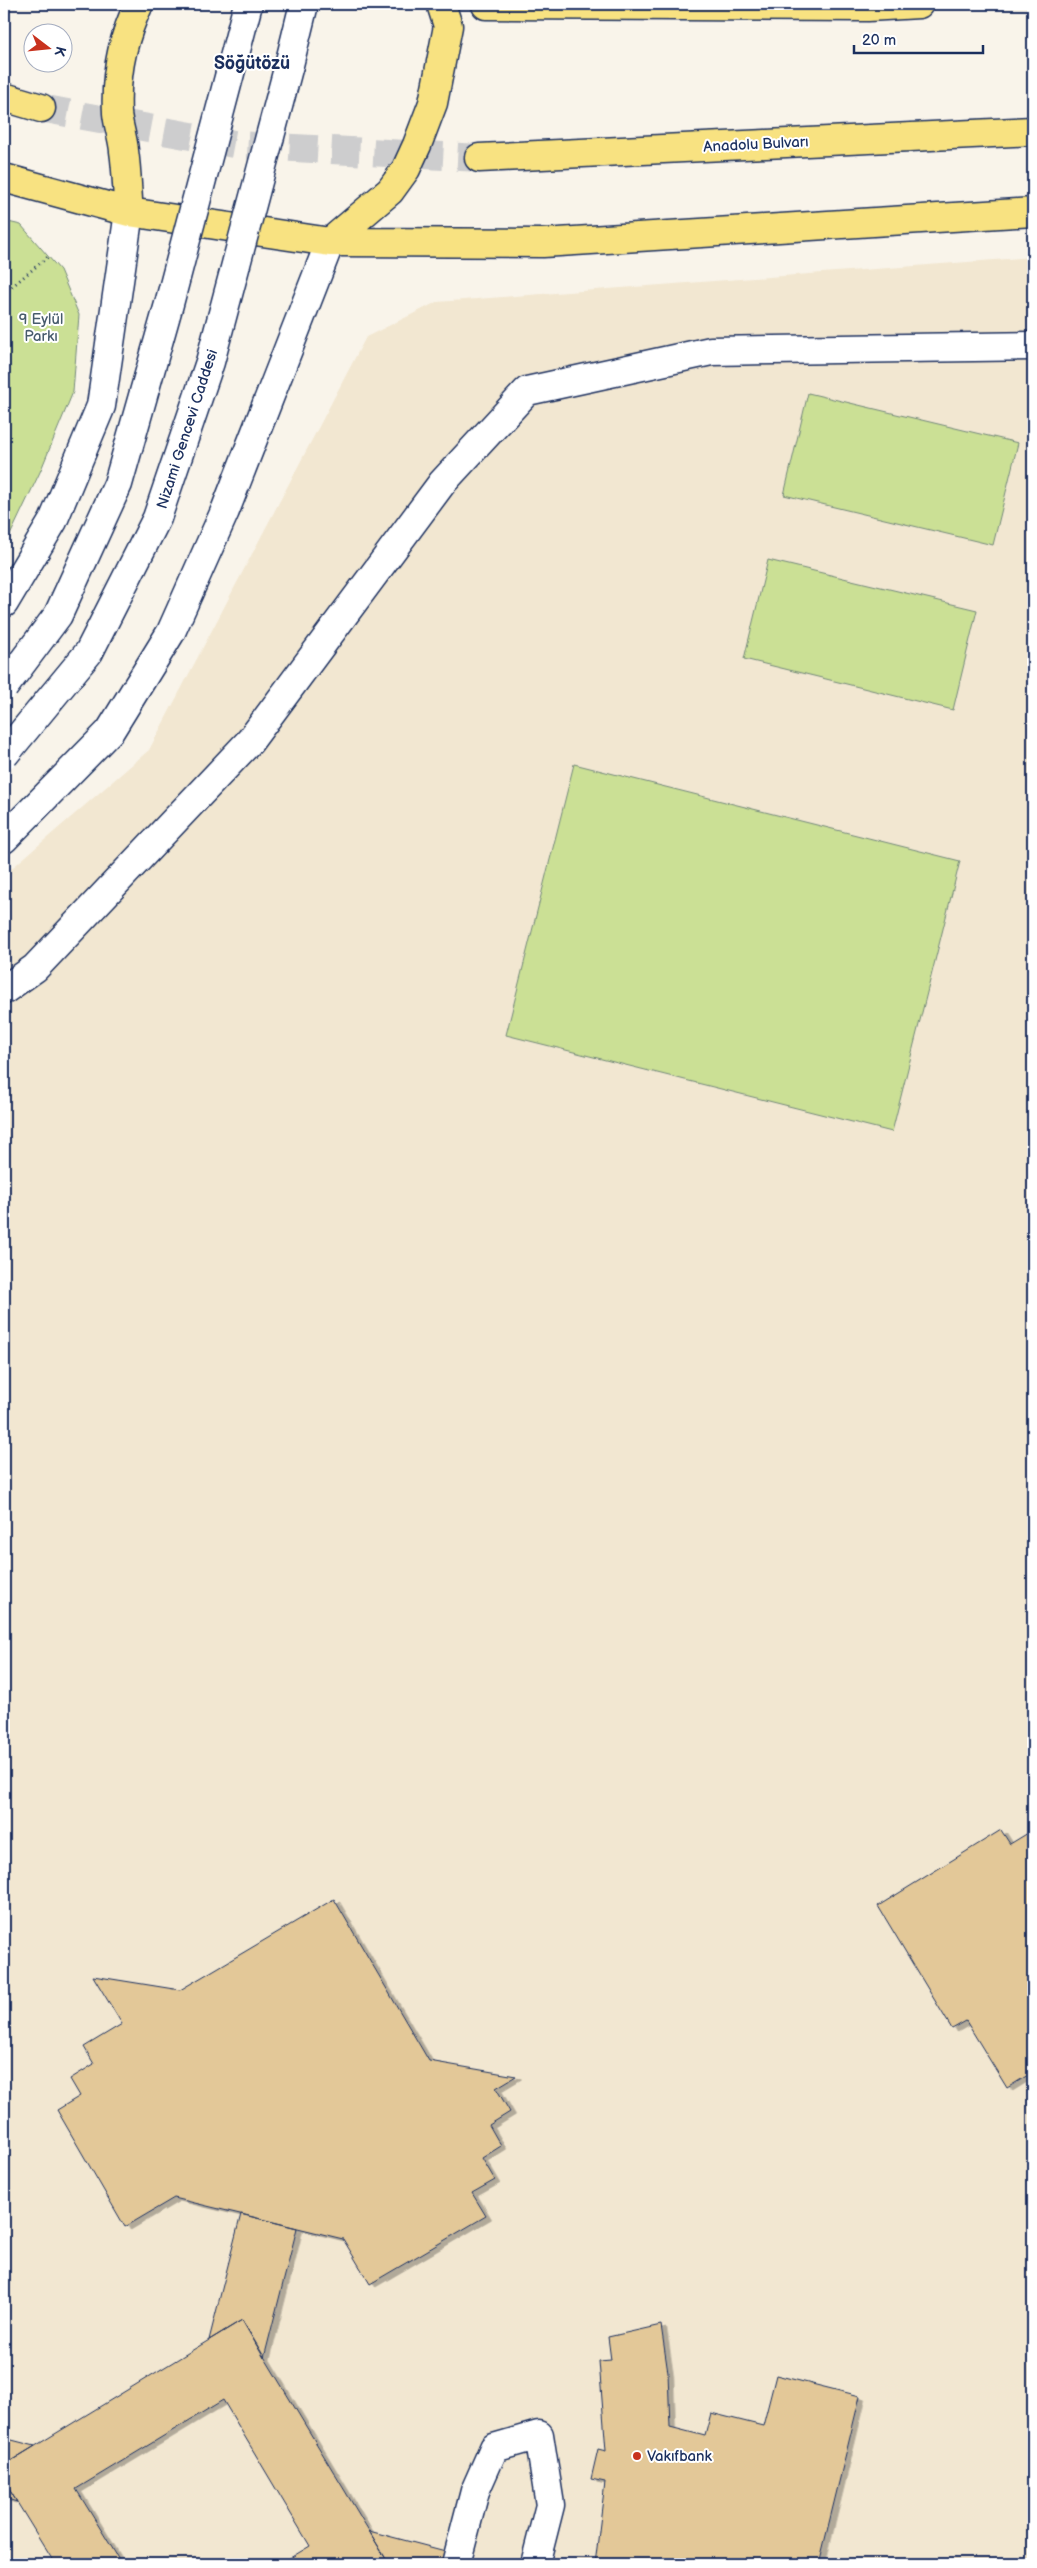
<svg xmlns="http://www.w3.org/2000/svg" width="1037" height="2568" font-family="'Balsamiq Sans',sans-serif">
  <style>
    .built { fill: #f2e7d1 }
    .green { fill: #cbe095; stroke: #73887a }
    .building { fill: #e3c898; stroke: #1b2f5e; filter: url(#shadow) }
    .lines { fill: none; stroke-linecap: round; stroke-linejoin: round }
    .major-tunnel { stroke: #cdcdce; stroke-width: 28; stroke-dasharray: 28 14; stroke-linecap: butt }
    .minor-casing { stroke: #1b2f5e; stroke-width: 31 }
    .major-casing { stroke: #1b2f5e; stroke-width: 31 }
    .path { stroke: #1b2f5e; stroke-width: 3; stroke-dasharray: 1 4; stroke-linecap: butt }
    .minor { stroke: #fff; stroke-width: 28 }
    .major { stroke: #f8e281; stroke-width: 28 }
    .minor-bridge-casing { stroke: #1b2f5e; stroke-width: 31; stroke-linecap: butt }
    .minor-bridge { stroke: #fff; stroke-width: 28 }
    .poi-dot { fill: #c8321e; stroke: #fff; stroke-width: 2 }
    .labels { text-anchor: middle; stroke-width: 4; stroke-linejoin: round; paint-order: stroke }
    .street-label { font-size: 15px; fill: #1b2f5e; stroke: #fff }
    .park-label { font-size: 15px; fill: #475b6c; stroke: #fff }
    .poi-label { font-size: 15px; fill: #1b2f5e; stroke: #fff; text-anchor: start }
    .quarter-label { font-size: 18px; font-weight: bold; fill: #1b2f5e; stroke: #fff }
  </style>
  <defs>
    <filter id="shadow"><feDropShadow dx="5.5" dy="3" stdDeviation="0" flood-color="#0004"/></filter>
  </defs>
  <rect width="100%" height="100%" fill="#f9f4ea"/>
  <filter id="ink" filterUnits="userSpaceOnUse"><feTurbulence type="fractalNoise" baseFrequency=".02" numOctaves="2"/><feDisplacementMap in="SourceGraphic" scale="10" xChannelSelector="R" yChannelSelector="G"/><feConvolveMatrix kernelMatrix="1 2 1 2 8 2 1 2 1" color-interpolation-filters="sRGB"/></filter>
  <g filter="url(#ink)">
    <path class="built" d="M1033,257V2564H4V875L149,750L366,337L437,302Z"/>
    <path class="green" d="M4,221L21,225L60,270L79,315L73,392L40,472L4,548Z
      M808,393L1018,443L993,545L784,495Z
      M768,560L977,610L953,710L744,659Z
      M574,764L960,861L892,1132L506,1035Z"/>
    <path class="building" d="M1001,1830L1010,1844L1033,1830V2072L1007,2088L966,2021L952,2029L878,1906Z
      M334,1899L429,2061L516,2076L496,2088L510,2112L489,2125L501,2146L482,2158L495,2180L472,2193L486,2216L370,2284L343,2239L174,2198L125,2227L57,2110L80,2096L70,2079L94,2064L84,2047L122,2024L93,1976L180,1990Z
      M241,2214L297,2228L264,2358L242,2320L209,2340Z
      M242,2320L389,2564H280L310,2546L223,2400L76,2489L122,2564H55L4,2481V2465Z
      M661,2325L668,2373L670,2427L705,2436L711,2413L763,2426L776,2375L860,2396L819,2564H595L605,2482L591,2479L598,2449L606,2451L599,2361L611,2360L608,2337Z
      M4,2438L35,2446L4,2465Z
      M4,2481L17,2502L4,2498Z
      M369,2531L457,2554L455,2564H389Z"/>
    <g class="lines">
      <path class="major-tunnel" d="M41,108L239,145L479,158"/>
      <g class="minor-casing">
        <path id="minor" d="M234,58L248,4
          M289,65L304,4
          M4,603L53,521L101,406L129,212
          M4,839L110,731L171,632L225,511L330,242
          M4,990L35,968L250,741L442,483L527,391L711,351L1033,346
          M459,2564L457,2560L475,2491L494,2448L539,2435L550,2505L535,2564"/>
      </g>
      <g class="major-casing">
        <path id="major" d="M486,5L868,7L919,4
          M4,97L41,108
          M479,158L1033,131
          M4,178L129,212L330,242L543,243L1033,212
          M129,212C127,192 127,171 124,151C123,138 118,125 117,113C115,75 123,37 139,4
          M330,242L390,191L406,169L417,145L433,103L448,26L441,4"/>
      </g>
      <path class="path" d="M4,293L49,256"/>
      <use href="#minor" class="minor"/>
      <use href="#major" class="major"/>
      <g class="minor-bridge-casing">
        <path id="minor-bridge" d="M4,687L58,615L118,484L169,304L234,58
          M4,755L89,652L157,518L210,362L289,65"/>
      </g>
      <use href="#minor-bridge" class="minor-bridge"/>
    </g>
  </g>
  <circle class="poi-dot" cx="637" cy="2456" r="5"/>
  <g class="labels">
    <g class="street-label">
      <text transform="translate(756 144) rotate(-3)" y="5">Anadolu Bulvarı</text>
      <text transform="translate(187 429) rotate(-72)" y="5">Nizami Gencevi Caddesi</text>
    </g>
    <g class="park-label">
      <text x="41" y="324">9 Eylül<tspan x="41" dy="17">Parkı</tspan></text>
    </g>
    <g class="poi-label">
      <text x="647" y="2461">Vakıfbank</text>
    </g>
    <g class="quarter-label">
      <text x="252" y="69">Söğütözü</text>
    </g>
  </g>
  <rect width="1037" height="2568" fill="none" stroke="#fff" stroke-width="20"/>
  <rect x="10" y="10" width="1017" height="2548" fill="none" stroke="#1b2f5e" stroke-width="2" filter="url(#ink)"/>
  <g transform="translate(48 48) rotate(106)"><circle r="24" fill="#ffffff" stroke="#a4acbf"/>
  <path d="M0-4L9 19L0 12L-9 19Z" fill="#c8321e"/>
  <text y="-8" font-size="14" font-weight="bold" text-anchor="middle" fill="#1b2f5e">K</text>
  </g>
  <path d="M854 45v8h129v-8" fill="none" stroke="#1b2f5e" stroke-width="2.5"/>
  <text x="862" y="45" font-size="15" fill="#1b2f5e" stroke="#ffffff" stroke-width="4" paint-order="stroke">20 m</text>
</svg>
